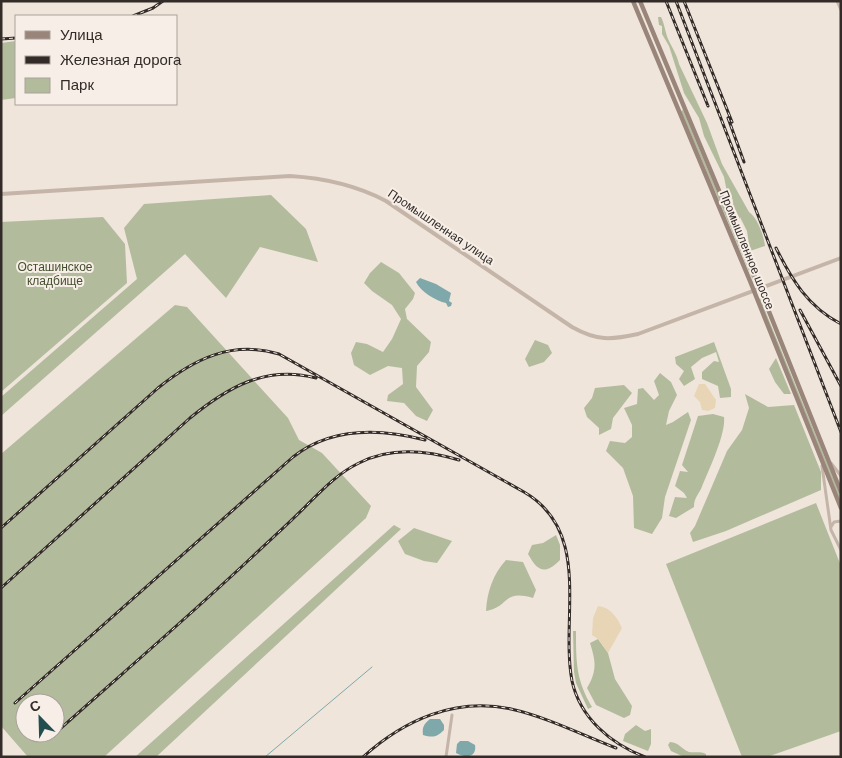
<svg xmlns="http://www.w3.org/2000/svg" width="842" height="758" font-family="Arial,sans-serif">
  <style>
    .green { fill: #b2bc9d; fill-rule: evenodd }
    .sand { fill: #e7d5b5 }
    .water { fill: #7ea8a9 }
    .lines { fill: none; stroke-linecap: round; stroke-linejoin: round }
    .stream { stroke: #7ea8a9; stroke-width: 1 }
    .minor { stroke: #c5b5a9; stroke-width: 3 }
    .tertiary { stroke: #c5b5a9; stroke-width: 4 }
    .secondary { stroke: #99857a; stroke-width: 4.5 }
    .rail-casing { stroke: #332b28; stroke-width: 3 }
    .rail { stroke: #f7efe7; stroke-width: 1; stroke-dasharray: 4; stroke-linecap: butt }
    .labels { text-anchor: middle; stroke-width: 4; stroke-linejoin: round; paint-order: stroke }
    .street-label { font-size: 12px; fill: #332b28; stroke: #f7efe7 }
    .park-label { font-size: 12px; fill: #444f2e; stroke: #f7efe7 }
  </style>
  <rect width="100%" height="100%" fill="#efe5db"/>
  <path class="green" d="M658,17H661C665,25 665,33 669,41C673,49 677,55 679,64L707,123L722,164L749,212C758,218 764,237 765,246L750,251L747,231L740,217V219L733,205C734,200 731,194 727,192L724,177L704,136L699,118L684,93L669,46L662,34V26L659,25Z
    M16,41V98L1,100V43Z
    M683,110L754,280V283L681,111Z
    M271,195L306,229L318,262L260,247L226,298L185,254L1,416V397L137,279L124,228L144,204Z
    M103,217L125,244L127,283L1,392V222Z
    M381,262L399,273L415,293L413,299L405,309L407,319L431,342L429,352L417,366L416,387L433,410L427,421L416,416L404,403L387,401L388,395L403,384L402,368L388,366L370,375L354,365L351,353L356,342L367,344L383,352L392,339L401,319L392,305L372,291L364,283L370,273Z
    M760,298L841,497V503L759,299Z
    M175,305L187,307L288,418L299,440L322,453L371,506L366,518L104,757H28L1,726V454ZM25,703H55V733H25Z
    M535,340L548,345L552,353L544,362L529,367L525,359Z
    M714,342L731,389V397L720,398L718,386L702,379V372L714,361L719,362L716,352L702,358L691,367L695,379L684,386L679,379L684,371L676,364L675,357Z
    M776,358L791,394H784L775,382L769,369Z
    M660,373L671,382L677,395L669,411L666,425L673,422L688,412L691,420L665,497L662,518L652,534L634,528L633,496L623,468L606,451L610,441L625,443L632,437V425L624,408L637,404L638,389L643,388L654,400L659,395L654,381Z
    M624,385L632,393L613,418L611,429L599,435V428L587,417L584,408L592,398L595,388Z
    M745,394L768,407L794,405L821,472V490L726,531L693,542L690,533L695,526L727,451L742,430L749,408Z
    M713,414L724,417C726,435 708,471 701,489C697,496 694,499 694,507L676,518L669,516L675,497L687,498L684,493L675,486L680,471L688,472L682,465L698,416Z
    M816,503L841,566V731L767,757H742L666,564Z
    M394,525L401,529L156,757H135Z
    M414,528L452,541L437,563L424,561L405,554L398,541Z
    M556,535L560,545V560C545,575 538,572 528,554L532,545L543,543Z
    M506,560L523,562L536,590L533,598C502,589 510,607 486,611C487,592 493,574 506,560Z
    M573,631H576C576,662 576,680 592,707L588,709L576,683L574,672Z
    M598,639L608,653L615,679L632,706L630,715L624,718L596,705L587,688C597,671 596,662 590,643Z
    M636,725L645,731L651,729V744L648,751L623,741L625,734Z
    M670,742C680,743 681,749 689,752C695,753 700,751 706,754V757H684L671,751L668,745Z"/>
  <path class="sand" d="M699,384H705L716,400L715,408L708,411L702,410L700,402L694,396Z
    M598,606C610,607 617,617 622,628L608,653L598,639L592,635L593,618Z"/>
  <path class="water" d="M420,278L436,284L451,293L449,301L452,303L451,306L448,307L446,303C436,301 421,292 416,282Z
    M430,719H440L444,725V730C437,737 433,738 423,735C422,727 424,724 430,719Z
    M460,741H468L475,745C477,758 465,758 456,753L457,744Z"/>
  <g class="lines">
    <path class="stream" d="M265,757L372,667"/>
    <path class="minor" d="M837,1L841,10
      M831,463L841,476
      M822,466L831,530L841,550
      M831,527L834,522L841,521
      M446,757L452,715"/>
    <path class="tertiary" d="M1,194L290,176C323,178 356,185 386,201L572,327C597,341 611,340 638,334L841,258"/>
    <path class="secondary" d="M633,1L750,281L841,508
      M640,1L760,289L841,492"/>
    <g class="rail-casing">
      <path id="rail" d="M666,1L708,106
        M676,1L841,432
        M684,1L732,122
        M133,16L153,8L163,1
        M1,39L16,38
        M728,118L744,162
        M776,248C792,280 808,307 841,324
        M800,310L841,386
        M1,528L158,388C194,359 232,340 279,354L524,492C593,532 560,617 572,681C580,718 611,744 645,757
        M1,588L190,418C228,387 266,365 316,378
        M15,703L293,457C331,427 379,428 425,440
        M52,736C118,677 186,619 251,558C269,541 288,524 306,506C322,490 338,473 359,463C390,447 426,450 459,460
        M363,757C404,720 455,697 511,709C547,717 582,735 616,748"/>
    </g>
    <use href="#rail" class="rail"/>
  </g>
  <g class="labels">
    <g class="street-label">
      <text transform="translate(441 227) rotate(34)" y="4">Промышленная улица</text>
      <text transform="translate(747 250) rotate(68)" y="4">Промышленное шоссе</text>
    </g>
    <g class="park-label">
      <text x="55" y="271">Осташинское<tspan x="55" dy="14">кладбище</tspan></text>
    </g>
  </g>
  <rect width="842" height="758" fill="none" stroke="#332b28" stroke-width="5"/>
  <rect x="15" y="15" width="162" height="90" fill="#f7efe7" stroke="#a9a19b"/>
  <rect x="25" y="31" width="25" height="8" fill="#99857a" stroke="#a9a19b"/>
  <text x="60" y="40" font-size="15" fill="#332b28">Улица</text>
  <rect x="25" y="56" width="25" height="8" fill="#332b28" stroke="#a9a19b"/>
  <text x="60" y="65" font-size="15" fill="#332b28">Железная дорога</text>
  <rect x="25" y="78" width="25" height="15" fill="#b2bc9d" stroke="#a9a19b"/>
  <text x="60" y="90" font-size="15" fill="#332b28">Парк</text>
  <g transform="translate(40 718) rotate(337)"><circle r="24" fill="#f7efe7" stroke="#a9a19b"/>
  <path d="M0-4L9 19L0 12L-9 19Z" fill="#224e50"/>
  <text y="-8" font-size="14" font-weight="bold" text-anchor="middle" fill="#332b28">С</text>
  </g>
</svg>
